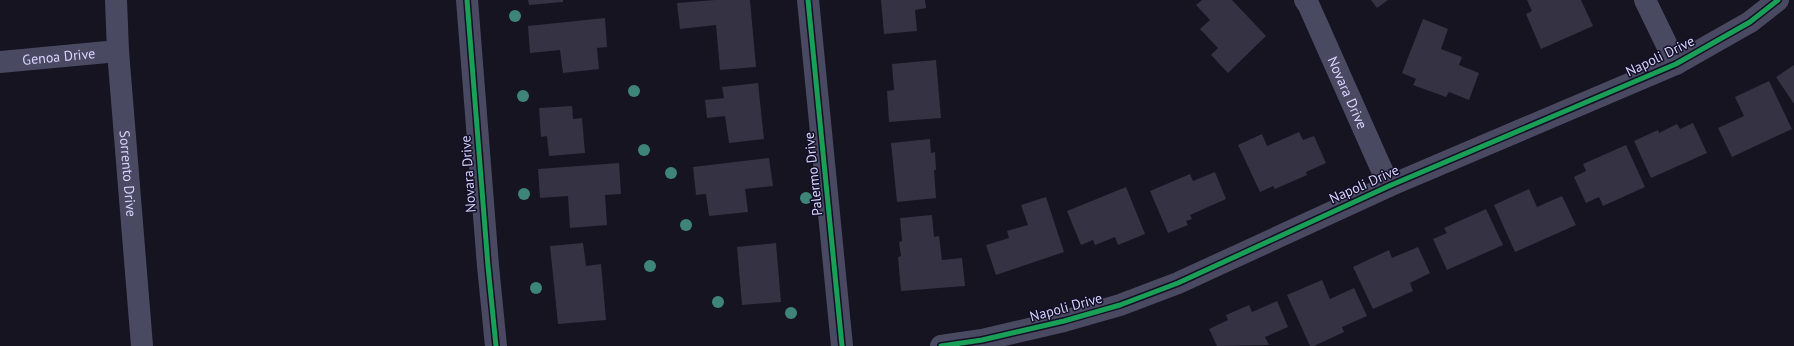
<svg xmlns="http://www.w3.org/2000/svg" width="1794" height="346" font-family="'PT Sans',sans-serif">
  <style>
    .building { fill: #343243 }
    .lines { fill: none; stroke-linecap: round; stroke-linejoin: round }
    .minor { stroke: #4a4962; stroke-width: 22 }
    .cycleway-casing { stroke: #130f26; stroke-width: 8 }
    .cycleway { stroke: #1a9f57; stroke-width: 5 }
    .tree { fill: #3e8478 }
    .labels { text-anchor: middle; stroke-width: 3; stroke-linejoin: round; paint-order: stroke }
    .street-label { font-size: 14px; fill: #d9d4ff; stroke: #130f26 }
  </style>
  <rect width="100%" height="100%" fill="#161421"/>
  <path class="building" d="M528,0H563V2L529,5Z
    M715,0H750L756,67L720,70L716,25L680,29L677,3Z
    M881,0H925L926,8L915,10L917,31L884,34Z
    M1202,0H1232L1266,36L1228,73L1211,55L1218,48L1200,29L1210,20L1196,5Z
    M1371,0H1388L1377,8Z
    M1527,0H1581L1593,26L1541,49L1526,14L1532,11Z
    M605,18L607,47L597,48L599,69L563,73L560,50L530,53L528,26Z
    M1423,19L1448,29L1441,49L1462,57L1459,65L1479,73L1469,100L1449,92L1446,97L1413,85L1416,79L1402,73Z
    M936,60L941,118L889,122L887,91L894,90L892,64Z
    M1794,65V104L1776,77Z
    M1769,81L1792,129L1732,157L1718,128L1744,116L1735,97Z
    M758,83L764,139L729,143L725,116L707,118L705,100L724,98L722,87Z
    M572,106L573,119L582,118L585,153L549,156L547,136L541,137L539,108Z
    M1693,123L1707,153L1651,178L1634,141L1658,130L1659,133L1677,124L1680,129Z
    M1299,132L1303,140L1314,136L1326,163L1306,172L1307,175L1275,189L1273,186L1260,192L1238,145L1262,134L1267,146Z
    M930,139L931,153L935,152L936,170H934L936,198L897,202L891,143Z
    M1626,145L1645,187L1603,206L1599,197L1586,203L1574,177L1586,171L1583,164Z
    M769,158L773,186L745,189L748,212L709,216L706,194L696,195L693,167Z
    M619,163L621,194L605,195L607,225L570,228L568,196L540,198L538,169Z
    M1215,172L1226,199L1190,215L1192,219L1186,221L1188,225L1168,233L1150,191L1190,174L1193,181Z
    M1126,187L1145,234L1118,245L1115,237L1095,245L1093,240L1081,245L1067,211Z
    M1529,189L1537,207L1562,196L1576,225L1515,252L1494,205Z
    M1046,197L1064,252L996,275L986,245L1009,238L1007,231L1028,225L1021,205Z
    M1486,209L1503,245L1447,270L1433,239L1447,233L1444,228Z
    M932,215L934,237L939,236L942,260L962,258L965,286L901,291L898,257L901,256L899,242L902,241L900,218Z
    M583,243L586,266L601,264L606,320L558,324L550,246Z
    M776,243L781,302L742,305L737,247Z
    M1418,247L1430,273L1410,283L1413,291L1373,309L1353,267L1389,250L1392,258Z
    M1322,280L1330,299L1354,288L1367,316L1342,327L1344,332L1314,346H1310L1287,295Z
    M1277,301L1288,327L1265,337L1269,345L1217,346L1209,329L1228,320L1226,315L1249,305L1252,312Z"/>
  <g class="lines">
    <g class="minor">
      <path id="s1" d="M116,0L118,51L142,346"/>
      <path d="M467,0L488,266L496,346"/>
      <path d="M808,0L842,346"/>
      <path id="s2" d="M1305,0L1309,6L1389,186"/>
      <path d="M1645,0L1676,64"/>
      <path id="s3" d="M0,62L118,51"/>
      <path d="M941,346L982,340L1064,321L1120,305L1178,283L1389,186L1676,64L1750,22L1778,0"/>
    </g>
    <g class="cycleway-casing">
      <path id="cycleway" d="M467,0L488,266L496,346
        M808,0L842,346
        M941,346L982,340L1064,321L1120,305L1178,283L1389,186L1676,64L1750,22L1778,0"/>
    </g>
    <use href="#cycleway" class="cycleway"/>
  </g>
  <g class="tree">
    <circle cx="515" cy="16" r="6"/>
    <circle cx="634" cy="91" r="6"/>
    <circle cx="523" cy="96" r="6"/>
    <circle cx="644" cy="150" r="6"/>
    <circle cx="671" cy="173" r="6"/>
    <circle cx="524" cy="194" r="6"/>
    <circle cx="806" cy="198" r="6"/>
    <circle cx="686" cy="225" r="6"/>
    <circle cx="650" cy="266" r="6"/>
    <circle cx="536" cy="288" r="6"/>
    <circle cx="718" cy="302" r="6"/>
    <circle cx="791" cy="313" r="6"/>
  </g>
  <g class="labels">
    <g class="street-label">
      <text dy="5" stroke="none"><textPath href="#s3" startOffset="59">Genoa Drive</textPath></text>
      <text transform="translate(1660 56) rotate(-26)" y="5">Napoli Drive</text>
      <text dy="5" stroke="none"><textPath href="#s2" startOffset="102">Novara Drive</textPath></text>
      <text dy="5" stroke="none"><textPath href="#s1" startOffset="174">Sorrento Drive</textPath></text>
      <text transform="translate(468 174) rotate(-94)" y="5">Novara Drive</text>
      <text transform="translate(813 174) rotate(-96)" y="5">Palermo Drive</text>
      <text transform="translate(1364 184) rotate(-24)" y="5">Napoli Drive</text>
      <text transform="translate(1066 307) rotate(-15)" y="5">Napoli Drive</text>
    </g>
  </g>
</svg>
